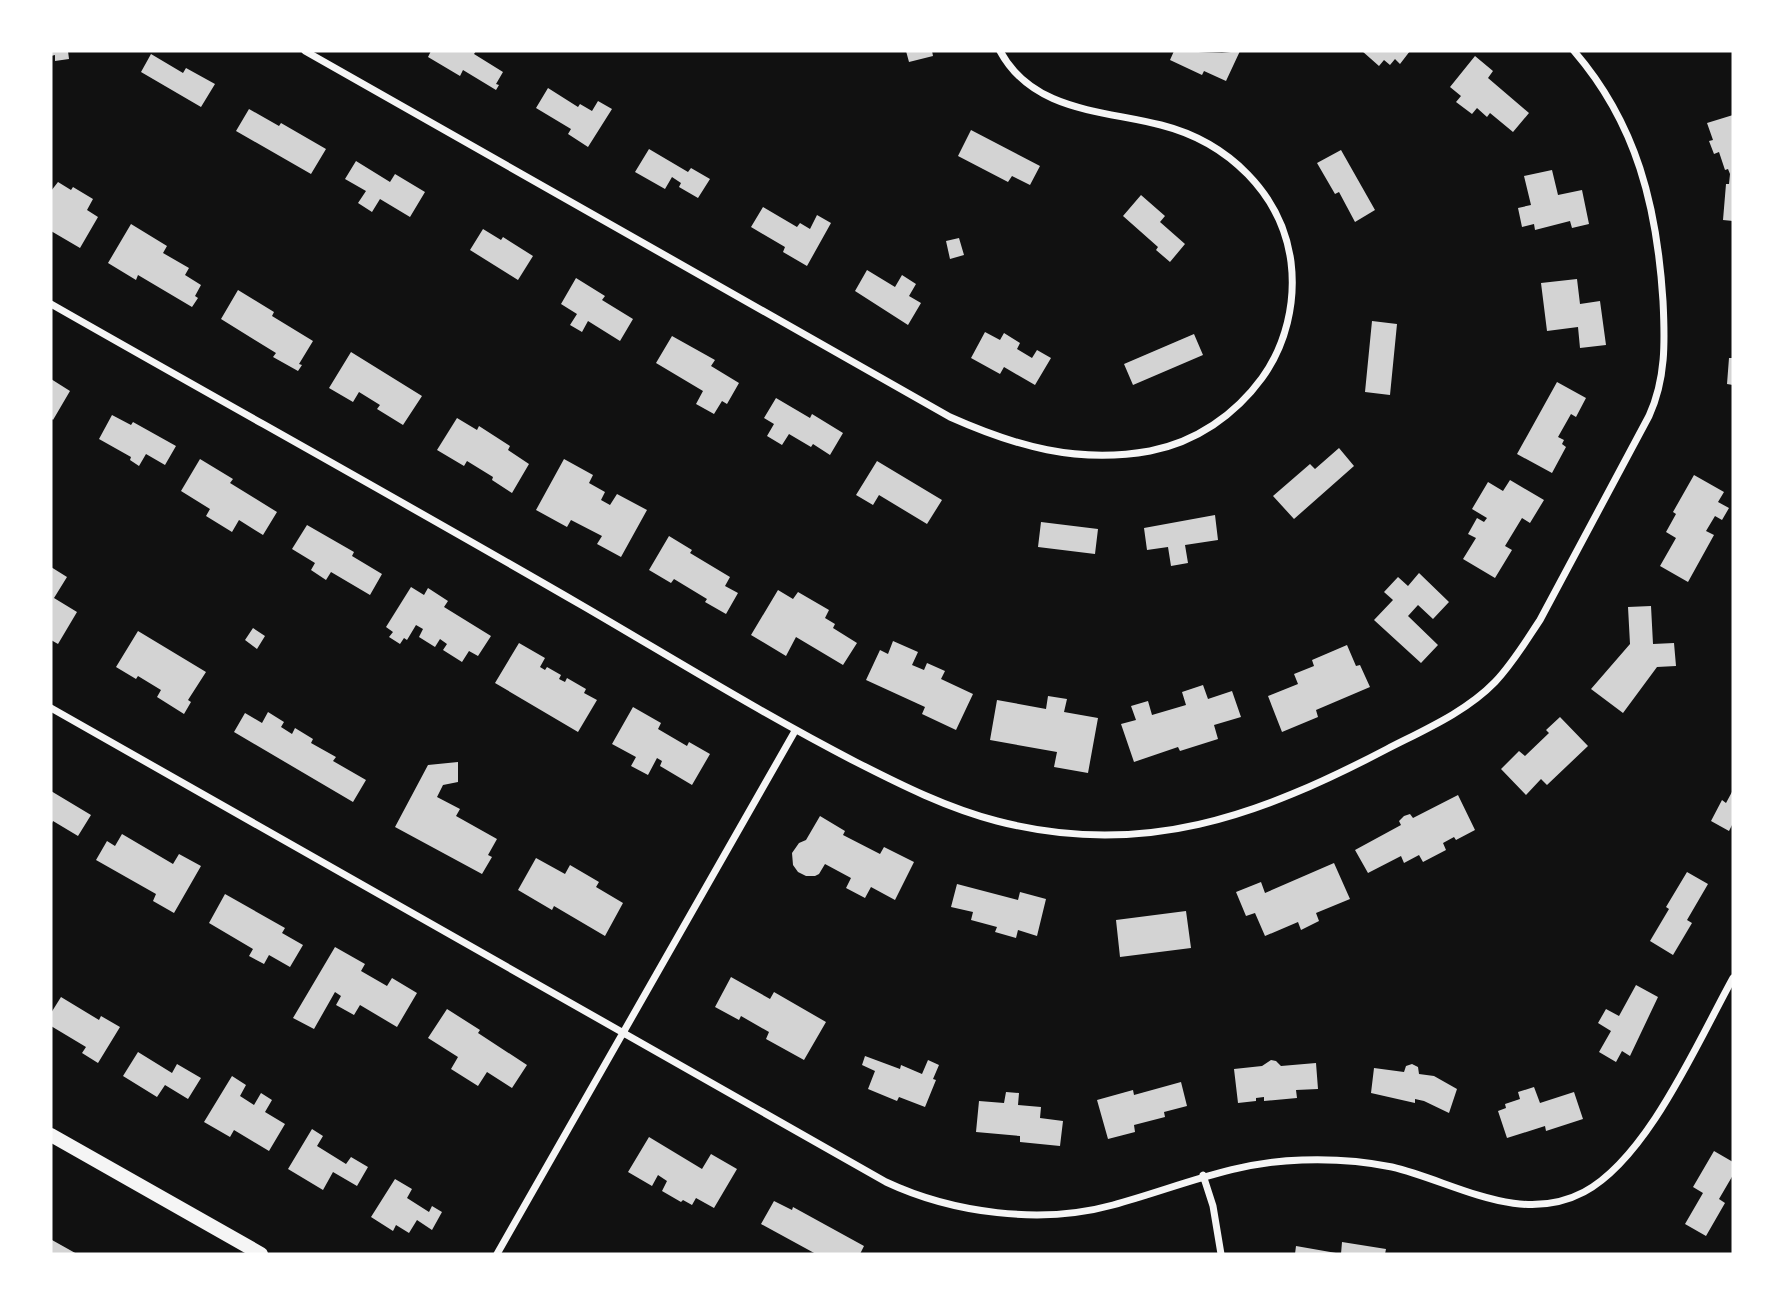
<svg xmlns="http://www.w3.org/2000/svg" width="1784" height="1305" font-family="'Alegreya Sans',sans-serif">
  <style>
    .building { fill: #d3d3d3 }
    .lines { fill: none; stroke-linecap: round; stroke-linejoin: round }
    .minor { stroke: #f5f5f5; stroke-width: 7 }
    .secondary { stroke: #f5f5f5; stroke-width: 14 }
  </style>
  <rect width="100%" height="100%" fill="#111"/>
  <path class="building" d="M51,51H68L69,59L55,61V55L51,56Z
    M431,51H476L474,54L503,72L496,84L499,85L496,90L463,70L460,76L428,57Z
    M906,51H932L933,56L909,62Z
    M1174,51L1222,53L1240,51L1226,81L1204,71L1202,75L1170,60Z
    M1362,51H1410L1400,64L1395,59L1390,65L1384,60L1379,66Z
    M151,54L183,73L186,68L215,84L201,107L141,72Z
    M1475,56L1493,71L1488,78L1529,113L1513,132L1490,113L1487,117L1477,108L1472,114L1456,102L1461,96L1450,87Z
    M548,88L578,107L580,104L592,111L598,101L612,109L588,147L568,134L571,129L536,108Z
    M249,109L279,126L281,123L326,149L311,174L236,131Z
    M1733,115V221L1723,220L1726,184H1729L1730,174L1728,169L1725,170L1719,152L1714,154L1709,141L1713,140L1707,123Z
    M971,130L1040,166L1030,185L1012,176L1008,182L958,156Z
    M649,149L688,172L691,168L710,179L698,198L679,187L681,183L672,177L665,189L635,172Z
    M1341,150L1375,210L1355,222L1339,192L1335,194L1317,163Z
    M356,161L390,182L395,174L425,192L410,217L380,199L372,212L358,203L366,191L345,179Z
    M1552,170L1558,195L1582,190L1589,224L1572,228L1570,221L1535,230L1534,224L1522,227L1518,208L1531,205L1524,176Z
    M58,182L71,190L73,187L93,199L87,210L98,217L80,248L51,231V191Z
    M1141,195L1165,216L1160,222L1185,244L1170,262L1156,250L1158,247L1123,216Z
    M763,207L797,227L800,223L810,229L817,215L831,223L807,266L783,252L785,247L751,227Z
    M131,224L167,246L163,253L189,268L185,275L201,285L195,296L198,298L192,307L138,275L136,280L108,263Z
    M483,229L501,240L503,237L533,256L518,280L470,250Z
    M959,238L964,255L950,259L946,241Z
    M867,270L895,287L902,275L916,284L909,296L921,303L908,325L855,291Z
    M576,278L605,296L602,300L633,319L620,341L588,321L582,332L570,325L577,314L561,304Z
    M1577,279L1580,304L1600,301L1606,345L1580,348L1578,327L1547,331L1541,283Z
    M238,290L274,312L272,316L313,341L299,364L302,365L298,371L273,357L276,353L221,319Z
    M1372,321L1397,324L1390,395L1365,392Z
    M985,332L1000,340L1004,333L1020,343L1017,349L1032,358L1037,350L1051,358L1035,385L1004,367L1000,374L971,358Z
    M1194,334L1203,355L1133,385L1124,364Z
    M672,336L715,360L711,366L739,383L727,404L722,401L714,414L696,404L703,391L656,363Z
    M351,352L422,396L403,425L377,409L380,405L359,392L353,402L329,388Z
    M1729,358H1733V385L1727,384Z
    M51,379L70,391L53,420L51,418Z
    M1557,382L1586,398L1576,417L1571,414L1558,437L1564,440L1562,444L1566,447L1552,473L1517,454Z
    M776,398L810,418L812,414L843,433L830,455L813,444L811,447L789,434L782,445L767,436L774,424L764,418Z
    M112,415L131,425L133,422L176,446L165,465L146,454L139,466L130,460L131,457L99,439Z
    M457,418L477,430L479,426L510,446L508,450L529,464L512,493L492,480L493,477L467,461L464,466L437,450Z
    M1339,448L1354,466L1294,519L1273,496L1310,464L1315,469Z
    M200,459L233,479L230,483L277,512L263,535L239,520L232,532L206,516L210,509L181,491Z
    M564,459L593,475L589,483L605,492L601,500L610,505L617,494L647,510L621,557L597,544L602,536L571,520L567,527L536,510Z
    M877,461L942,500L927,524L879,495L873,505L856,495Z
    M1694,475L1724,492L1718,502L1729,508L1722,520L1715,516L1706,531L1714,535L1688,582L1660,566L1676,538L1666,532L1676,514L1673,512Z
    M1510,480L1544,500L1530,523L1522,518L1505,546L1512,550L1495,578L1463,559L1476,538L1468,534L1477,518L1484,522L1487,518L1472,509L1488,482L1503,491Z
    M1215,515L1218,540L1185,545L1188,563L1171,566L1168,547L1147,550L1144,528Z
    M1041,522L1098,529L1095,554L1038,547Z
    M307,525L354,552L352,556L382,574L370,595L331,572L326,580L311,570L315,563L292,549Z
    M669,536L692,550L690,553L730,577L725,586L738,593L726,614L705,602L707,599L674,579L671,583L649,570Z
    M51,567L67,577L54,598L77,612L58,644L51,640Z
    M1419,573L1449,602L1433,619L1418,605L1408,616L1438,645L1421,663L1374,620L1393,600L1384,592L1398,577L1408,586Z
    M411,587L424,595L428,588L448,601L444,607L491,636L478,656L469,651L462,662L443,650L447,644L440,639L435,647L419,637L423,629L416,625L407,640L404,638L400,644L389,637L393,632L386,627Z
    M778,590L793,599L798,592L829,610L825,618L835,624L833,628L857,643L843,665L796,637L786,656L751,635Z
    M1651,606L1653,644L1674,643L1676,666L1657,667L1623,713L1591,689L1630,644L1628,607Z
    M253,628L265,636L257,649L245,640Z
    M138,631L206,672L188,700L191,702L184,714L157,697L161,690L138,676L136,679L116,667Z
    M893,641L918,652L912,665L924,670L927,663L945,671L941,679L973,694L956,730L922,714L925,707L866,680L880,650L888,654Z
    M519,643L545,658L540,667L545,670L547,667L561,675L559,679L565,682L567,678L586,689L584,693L597,700L578,732L495,683Z
    M1347,645L1356,666L1360,665L1370,687L1316,710L1318,717L1282,732L1268,696L1298,684L1294,674L1314,666L1312,660Z
    M1203,685L1208,699L1232,691L1241,717L1214,725L1218,739L1180,751L1178,747L1134,762L1121,724L1136,720L1131,706L1148,701L1152,715L1186,705L1182,692Z
    M1048,696L1067,699L1064,712L1098,718L1088,773L1054,767L1057,752L990,740L997,700L1046,709Z
    M633,707L661,723L658,729L687,746L689,742L710,754L692,785L660,766L662,761L657,758L648,775L631,766L636,757L612,744Z
    M268,712L284,722L281,727L292,734L295,728L313,739L311,743L336,757L333,761L366,780L353,802L234,732L245,713L262,723Z
    M1560,717L1588,746L1547,785L1541,779L1526,795L1501,769L1519,751L1525,756L1549,733L1546,730Z
    M458,762V782L443,785L437,797L460,809L456,816L497,839L488,855L492,857L482,874L395,827L428,765Z
    M1733,790V823L1729,831L1711,821L1722,800L1726,803Z
    M51,791L91,815L78,836L53,821L51,825Z
    M1458,795L1475,830L1456,840L1454,837L1443,843L1446,850L1423,862L1419,855L1404,863L1401,856L1368,873L1355,850L1401,825L1399,821L1404,816L1410,814L1413,818Z
    M820,816L845,831L843,835L880,854L884,847L914,862L895,900L871,887L865,898L846,888L851,878L825,864L819,874L815,876H806L798,872L793,865L792,853L799,843L806,840Z
    M122,834L173,864L179,854L201,866L174,913L153,901L156,894L96,860L107,841L115,846Z
    M536,858L565,874L570,865L599,882L596,887L623,903L605,936L554,906L552,910L518,890Z
    M1334,863L1350,899L1316,913L1319,921L1301,930L1298,922L1265,936L1255,913L1246,916L1236,892L1261,882L1265,893Z
    M1687,872L1708,884L1687,920L1692,923L1673,955L1650,941L1669,909L1666,907Z
    M957,884L1018,900L1020,892L1046,899L1037,936L1018,930L1016,938L995,932L997,927L971,920L973,912L951,907Z
    M225,894L285,928L282,933L303,945L290,967L269,955L264,964L249,956L253,949L209,923Z
    M1186,911L1191,948L1120,957L1116,920Z
    M335,947L365,964L361,971L387,986L392,978L417,993L397,1027L360,1005L354,1015L336,1005L341,996L335,992L314,1029L293,1018Z
    M731,977L770,999L774,992L826,1022L804,1060L766,1039L769,1032L741,1016L739,1020L715,1007Z
    M1636,985L1658,997L1630,1056L1622,1051L1616,1062L1599,1052L1611,1031L1598,1023L1606,1009L1619,1016Z
    M61,997L99,1020L101,1016L120,1027L98,1063L82,1053L86,1047L51,1026V1013Z
    M447,1009L480,1030L478,1033L527,1065L512,1088L487,1072L478,1086L451,1069L458,1057L428,1038Z
    M138,1052L172,1073L177,1064L201,1078L188,1099L165,1085L157,1097L123,1076Z
    M865,1056L900,1069L901,1065L922,1074L928,1060L939,1065L933,1079L936,1080L925,1107L899,1097L897,1101L868,1089L875,1071L862,1065Z
    M1271,1060L1276,1061L1281,1066L1316,1063L1318,1089L1296,1090L1297,1098L1264,1101V1097L1256,1098V1101L1238,1103L1234,1069L1262,1066Z
    M1412,1064L1418,1067L1419,1074L1434,1076L1457,1089L1449,1113L1424,1101L1415,1099V1103L1371,1093L1374,1068L1404,1072L1406,1066Z
    M232,1076L246,1085L240,1096L254,1105L261,1093L272,1100L265,1112L285,1124L269,1151L234,1130L230,1137L204,1122Z
    M1181,1082L1187,1106L1164,1112L1165,1117L1134,1125L1135,1132L1108,1139L1097,1100L1133,1090L1134,1095Z
    M1534,1087L1540,1103L1574,1092L1583,1119L1546,1131L1545,1126L1507,1138L1498,1111L1506,1108L1505,1104L1520,1099L1518,1092Z
    M1006,1092L1019,1093L1018,1105L1041,1107L1040,1118L1063,1121L1060,1146L1020,1142V1136L976,1132L979,1101L1004,1103Z
    M312,1129L323,1136L317,1146L346,1164L351,1157L368,1167L357,1186L333,1172L323,1190L288,1169Z
    M649,1137L702,1169L711,1154L737,1169L714,1208L696,1198L692,1205L683,1200L681,1202L662,1191L667,1181L658,1175L652,1186L628,1172Z
    M1714,1151L1733,1162V1175L1719,1199L1725,1203L1706,1236L1685,1224L1703,1193L1693,1187Z
    M395,1179L412,1189L407,1198L429,1212L432,1206L442,1212L432,1230L417,1220L409,1233L396,1225L393,1231L371,1217Z
    M774,1201L792,1210L793,1207L864,1246L860,1254H816L761,1224Z
    M52,1240L77,1254H51Z
    M1342,1242L1386,1249L1385,1254H1341Z
    M1296,1246L1336,1253V1254H1295Z"/>
  <g class="lines">
    <path class="minor" d="M305,51L950,417C1015,446 1077,464 1150,451C1196,442 1235,415 1262,378C1286,345 1296,302 1291,262C1282,194 1228,142 1161,125C1103,110 1033,112 1000,51
      M51,304C228,405 407,504 583,606C674,659 763,714 856,762C901,785 947,808 997,821C1143,859 1259,816 1387,749C1424,730 1466,712 1495,682C1513,663 1526,641 1540,620L1649,416C1666,379 1665,341 1663,301C1657,207 1637,124 1574,51
      M51,708L886,1182C952,1213 1041,1225 1113,1205C1179,1187 1232,1162 1302,1160C1331,1159 1363,1161 1392,1167C1455,1182 1520,1226 1584,1192C1648,1158 1698,1041 1733,978
      M1203,1175L1213,1206L1221,1254
      M497,1254L795,731"/>
    <path class="secondary" d="M51,1135L261,1254"/>
  </g>
  <rect width="1784" height="1305" fill="none" stroke="#ffffff" stroke-width="105"/>
</svg>
